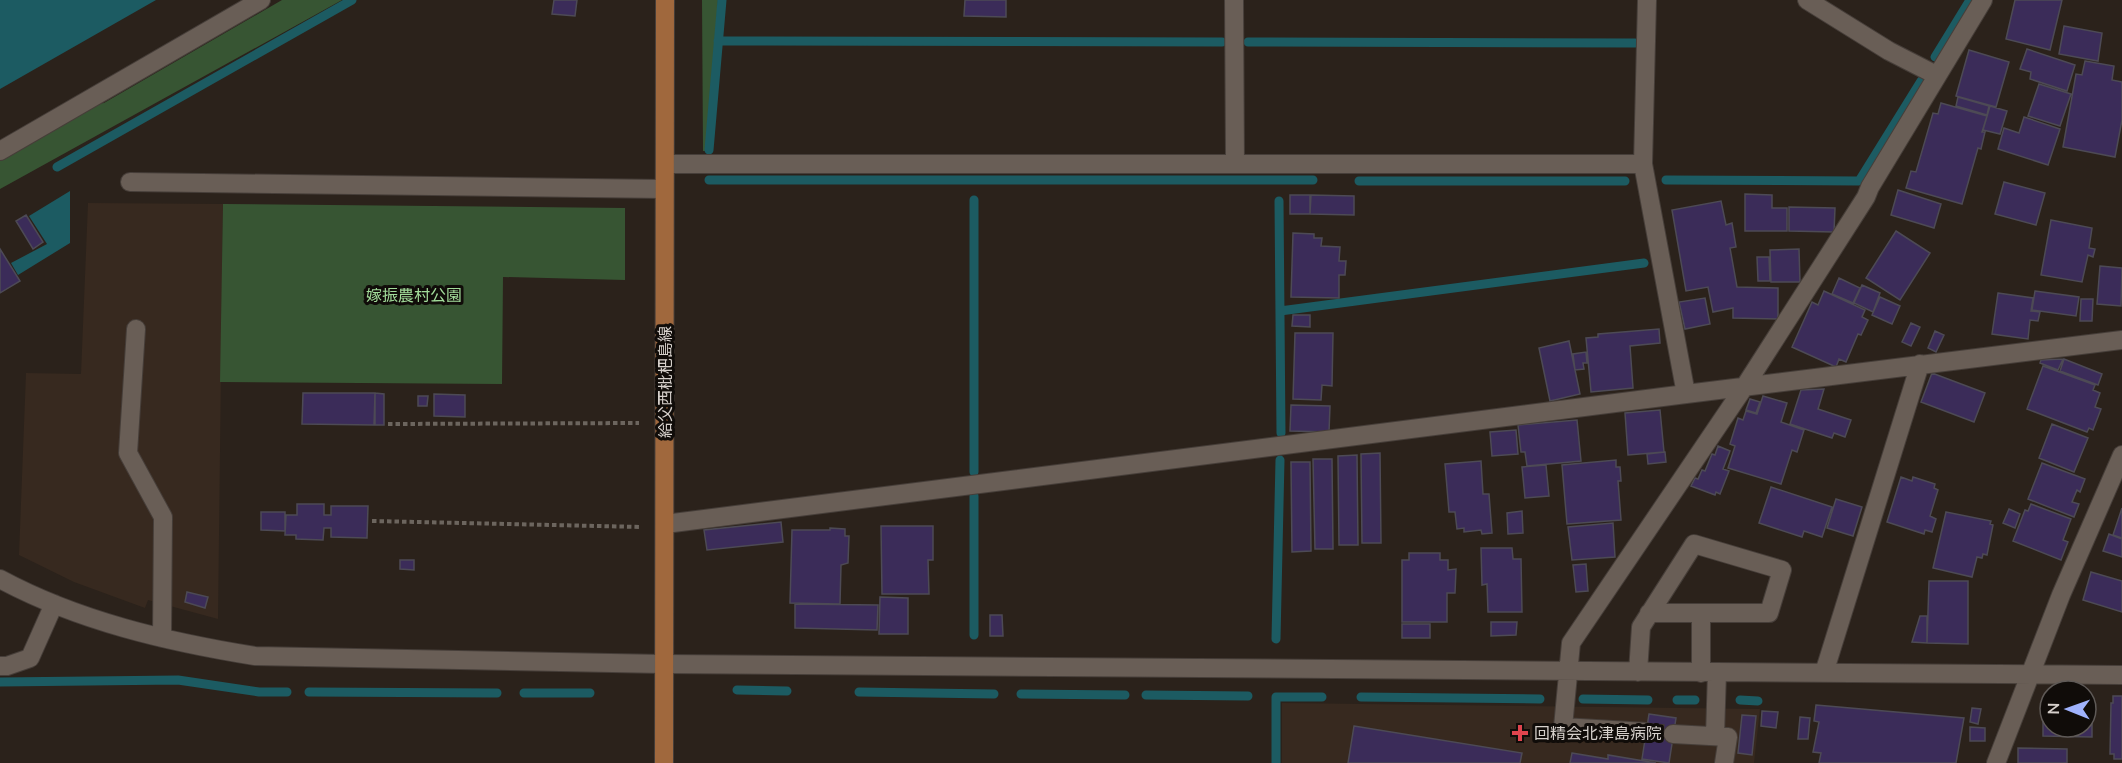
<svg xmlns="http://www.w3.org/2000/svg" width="2122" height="763" font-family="'Nunito Sans','Noto Sans JP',sans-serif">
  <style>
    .built { fill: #37291f }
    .green { fill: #375533 }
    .water { fill: #1c5b62 }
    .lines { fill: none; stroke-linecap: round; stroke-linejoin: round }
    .stream { stroke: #1c5b62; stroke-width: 9 }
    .building { fill: #3b2c59; stroke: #4d4a55; stroke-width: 1.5 }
    .minor-tunnel { stroke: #453c35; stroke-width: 18; stroke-dasharray: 18 9; stroke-linecap: butt }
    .minor-casing { stroke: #463e39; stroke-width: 20 }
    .major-casing { stroke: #463e39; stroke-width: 20 }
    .path { stroke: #6c655e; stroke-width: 4; stroke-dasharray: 4.5 3; stroke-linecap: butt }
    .minor { stroke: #695e56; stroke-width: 18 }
    .major { stroke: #a0683d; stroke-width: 18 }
    .health-dot { fill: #e0444e; stroke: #100c09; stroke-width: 2 }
    .labels { text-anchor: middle; stroke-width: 6; stroke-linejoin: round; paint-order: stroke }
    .park-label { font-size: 16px; fill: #a2dc9a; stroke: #100c09 }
    .street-label { font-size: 16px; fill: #d6d0cb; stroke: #100c09 }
    .poi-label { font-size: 16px; fill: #d6d0cb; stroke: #100c09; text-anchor: start }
  </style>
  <rect width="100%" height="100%" fill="#2b221b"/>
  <path class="built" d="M88,203L223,204L218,619L148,600L145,608L74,582L19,555L26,373L81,374Z
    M1282,703L1760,709L1754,763H1282Z"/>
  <path class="green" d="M282,0H342L0,189V159L95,104L104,103Z
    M702,0H718L707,151H703Z
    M223,204L625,208V280L503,277L502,384L220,382Z"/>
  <path class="water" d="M0,0H156L0,89Z
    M70,191V243L18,275L11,263L47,244L29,216Z"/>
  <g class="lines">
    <path class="stream" d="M718,41L1222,42
      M1248,42L1635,43
      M1935,57L1970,0
      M709,150L722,0
      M57,167L352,0
      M709,180H1313
      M1666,180L1859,181L1921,81
      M1359,181H1625
      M1279,201L1281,433
      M1280,311L1644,263
      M974,472V200
      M974,496V635
      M1276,639L1280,460
      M0,682L178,680L259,692H287
      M737,690L787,691
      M309,692L497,693
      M859,692L994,694
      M524,693H590
      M1021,694L1125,695
      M1146,695L1248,696
      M1361,697L1540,699
      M1583,699L1648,700
      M1677,700H1695
      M1740,700L1758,701
      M1276,763V697H1322"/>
  </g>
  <path class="building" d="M554,0H577L575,16L552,14Z
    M965,0H1006V17L964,16Z
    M2015,0H2062L2050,50L2006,39Z
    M2064,26L2102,33L2098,61L2059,54Z
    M2027,49L2075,65L2067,91L2030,79L2031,72L2020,69Z
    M1969,50L2009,62L1996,107L1956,96Z
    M2085,61L2114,66L2112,80L2122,82V120L2115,157L2063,147L2076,74L2082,75Z
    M2039,84L2071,94L2060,126L2028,116Z
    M1958,97L1989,106L1987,115L1956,106Z
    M1941,103L1987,116L1982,132H1985L1981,149L1978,148L1962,204L1906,188L1911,171L1916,172L1933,113L1938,114Z
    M1990,106L2007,111L2000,134L1983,130Z
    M2024,117L2060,129L2048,165L1998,149L2004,128L2019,133Z
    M2004,182L2045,193L2036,225L1995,214Z
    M1898,190L1941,204L1934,228L1891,215Z
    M1745,194L1772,195V208H1787V231H1745Z
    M1290,195H1310V214H1290Z
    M1311,195L1354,196V215L1310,214Z
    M1721,201L1726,225L1732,223L1736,247L1730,248L1737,287L1778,288V319L1733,318V308L1713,312L1708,287L1686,291L1672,210Z
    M1789,207L1835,208L1834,232L1789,231Z
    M26,215L43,242L33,249L16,221Z
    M2051,220L2092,228L2089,248L2095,249L2093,257L2088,255L2082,282L2041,275Z
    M1896,231L1930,253L1900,300L1866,278Z
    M1293,233L1314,234V238H1322L1321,246L1340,247L1339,261H1346L1345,275H1339V298L1291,297Z
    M0,249L20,281L0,293Z
    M1799,249L1800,282H1771L1770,250Z
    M1757,257H1769L1770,281H1758Z
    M2100,266L2122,268L2121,306L2097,304Z
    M1839,278L1860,288L1853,303L1832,294Z
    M1862,285L1880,293L1873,312L1854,303Z
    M1824,291L1865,310L1862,317L1868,320L1861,335L1858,334L1846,362L1839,359L1836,367L1792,347L1812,302L1818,305Z
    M2035,291L2079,297L2076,316L2032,310Z
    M1998,293L2033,298L2031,311L2040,312L2038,321L2030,320L2028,339L1992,334Z
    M1880,297L1900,306L1892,324L1872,315Z
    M1705,298L1710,324L1685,329L1679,302Z
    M2081,299H2093L2092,321H2080Z
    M1293,315H1310V327L1292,326Z
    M1911,323L1920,327L1911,346L1902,342Z
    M1659,329L1660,343L1630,346L1633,388L1591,392L1586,338L1598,337V334Z
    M1935,331L1944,335L1936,352L1928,348Z
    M1295,333H1333L1332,386L1322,385L1321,400L1293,399Z
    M1569,341L1580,394L1550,401L1539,348Z
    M1586,352L1587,363H1583L1584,369L1575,370L1573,354Z
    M2063,359L2058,370L2040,363L2041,360Z
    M2064,359L2102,374L2098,385L2060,371Z
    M2043,366L2095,385L2093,390L2100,393L2095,407L2101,409L2093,430L2089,428L2087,432L2027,409Z
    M1932,373L1985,393L1974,422L1921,402Z
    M1824,389L1818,409L1851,420L1845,437L1834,433L1832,438L1790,424L1801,390Z
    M303,393H375L374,425L302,424Z
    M375,393L384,394V425H375Z
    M434,394L465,395V417L434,416Z
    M418,396H428L427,406H418Z
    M1763,396L1787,403L1781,422L1804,430L1797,452L1792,450L1781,484L1728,468L1735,446L1730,444L1738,418L1743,420L1746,411L1757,414Z
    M1750,399L1760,402L1756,413L1746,410Z
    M1291,405L1330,406L1329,432L1290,431Z
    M1660,410L1664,452L1628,455L1625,413Z
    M1577,420L1581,461L1527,466L1525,452H1521L1518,425Z
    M2052,424L2088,438L2074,472L2039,458Z
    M1516,430L1518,454L1492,456L1490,432Z
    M1718,446L1730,451L1723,469L1729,471L1720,494L1716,492L1715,495L1691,486L1695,478L1698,479L1702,470L1705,471L1712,454L1715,455Z
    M1665,452L1666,462L1648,464L1647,454Z
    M1380,453L1381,543H1362L1361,454Z
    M1357,455L1358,545H1339L1338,456Z
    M1313,459H1332L1333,549H1315Z
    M1616,460V467H1620L1621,481H1618L1621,520L1567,524L1562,465Z
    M1481,461L1483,494H1489L1492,533L1482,534L1481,530L1464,532V528L1457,529L1455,512H1449L1445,464Z
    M1291,462H1310L1311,551L1292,552Z
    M2042,463L2085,479L2080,492L2077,490L2072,502L2079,504L2074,517L2028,499Z
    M1546,465L1549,496L1525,498L1522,467Z
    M1901,477L1912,481L1913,477L1935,484L1934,488L1938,490L1930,516L1936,519L1932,532L1925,530L1924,534L1887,522Z
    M1771,487L1832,507L1822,537L1804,531L1802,537L1759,523Z
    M1836,499L1862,507L1853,536L1827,528Z
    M297,504H324V515H331V506H368L367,538L331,537V528H324L323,540L296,539V535H285L286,515H297Z
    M2031,504L2071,519L2063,540L2068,542L2061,560L2013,541L2025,510L2028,511Z
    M2122,508V538L2113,535Z
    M2009,509L2020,514L2015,528L2003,523Z
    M1522,511L1523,533L1508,534L1507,513Z
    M261,512H285V531L261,530Z
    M1946,512L1991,521L1990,524L1993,525L1987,555L1983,554L1982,558L1977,557L1972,577L1933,568Z
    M781,522L783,542L707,550L704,530Z
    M1613,523L1615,557L1572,560L1568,527Z
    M881,526H933V560H928L929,594H882Z
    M830,528L845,529V536H849L848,563L841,565L840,604L790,603L792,530H830Z
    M2109,534L2122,539V557L2103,551Z
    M1481,548H1512L1513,559H1521L1522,612H1488L1487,584L1482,585Z
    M1409,553H1440V560H1448V570L1456,569L1455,593H1447V622H1402V560H1409Z
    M400,560H414V570L400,569Z
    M1586,564L1588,591L1576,592L1573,565Z
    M2091,572L2122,581V612L2083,600Z
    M1929,581H1968V644L1927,643Z
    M187,592L208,597L205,608L185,602Z
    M880,597L908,598V634H879Z
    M795,604L878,605L877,630L795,628Z
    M990,615H1002L1003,636H990Z
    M1920,616H1927V643L1912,642Z
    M1491,622H1517L1516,635L1491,636Z
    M1402,624H1430V638H1402Z
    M2113,696H2122V759H2114V754H2110L2111,703H2113Z
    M1816,705L1964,718L1956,763H1819L1821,753L1813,752L1819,722L1814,721Z
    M2043,705H2050V727H2086V706H2092V737L2043,736Z
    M1972,708L1981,709L1978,724L1970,722Z
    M1762,711L1778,712L1776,728L1761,726Z
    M1649,714L1676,718L1669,763L1642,759Z
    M1742,715L1756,716L1752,755L1738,753Z
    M1800,717L1810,718L1808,739H1798Z
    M1354,726L1522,753L1520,763H1348Z
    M1970,727L1985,728V741H1970Z
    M2018,748L2067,749V763H2018Z
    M1572,753L1608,759V755L1656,763H1570Z"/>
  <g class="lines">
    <path class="minor-tunnel" d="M1646,732L1673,734"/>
    <g class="minor-casing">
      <path id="minor" d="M1234,0L1235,164
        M1647,0L1643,164L1686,394
        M1807,0L1889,51L1936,75
        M0,151L261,0
        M665,164H1643
        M130,182L664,189
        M136,329L128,453L163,517L162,638
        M665,524L1686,394L2122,340
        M0,579C78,621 168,642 255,656L663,664L2122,675
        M0,666H7L30,658L54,604
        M1638,672L1641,627L1694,544L1782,570L1769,613H1649
        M1701,673V613
        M1824,673L1920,364
        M1646,732L1563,727L1571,643L1745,386L1866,197L1870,187L1983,0
        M1673,734L1728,737L1724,763
        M1715,736L1717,672
        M1996,763L2061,595L2122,455"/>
    </g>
    <g class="major-casing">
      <path id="major" d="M664,763L665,0"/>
    </g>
    <path class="path" d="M388,424L639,423
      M372,521L641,527"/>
    <use href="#minor" class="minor"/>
    <use href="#major" class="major"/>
  </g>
  <path class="health-dot" d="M1517 724h6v6h6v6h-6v6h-6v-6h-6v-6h6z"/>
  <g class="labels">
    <g class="park-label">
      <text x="414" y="301">嫁振農村公園</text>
    </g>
    <g class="street-label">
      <text transform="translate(665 382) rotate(-90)" y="6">給父西枇杷島線</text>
    </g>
    <g class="poi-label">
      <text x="1534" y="739">回精会北津島病院</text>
    </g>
  </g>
  <g transform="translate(2068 709) rotate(271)"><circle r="28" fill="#100c09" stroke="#5f5a57" stroke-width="1.5"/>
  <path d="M0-4.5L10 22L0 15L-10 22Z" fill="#a0b3fd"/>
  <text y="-9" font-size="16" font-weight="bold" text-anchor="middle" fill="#d6d0cb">N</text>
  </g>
</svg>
